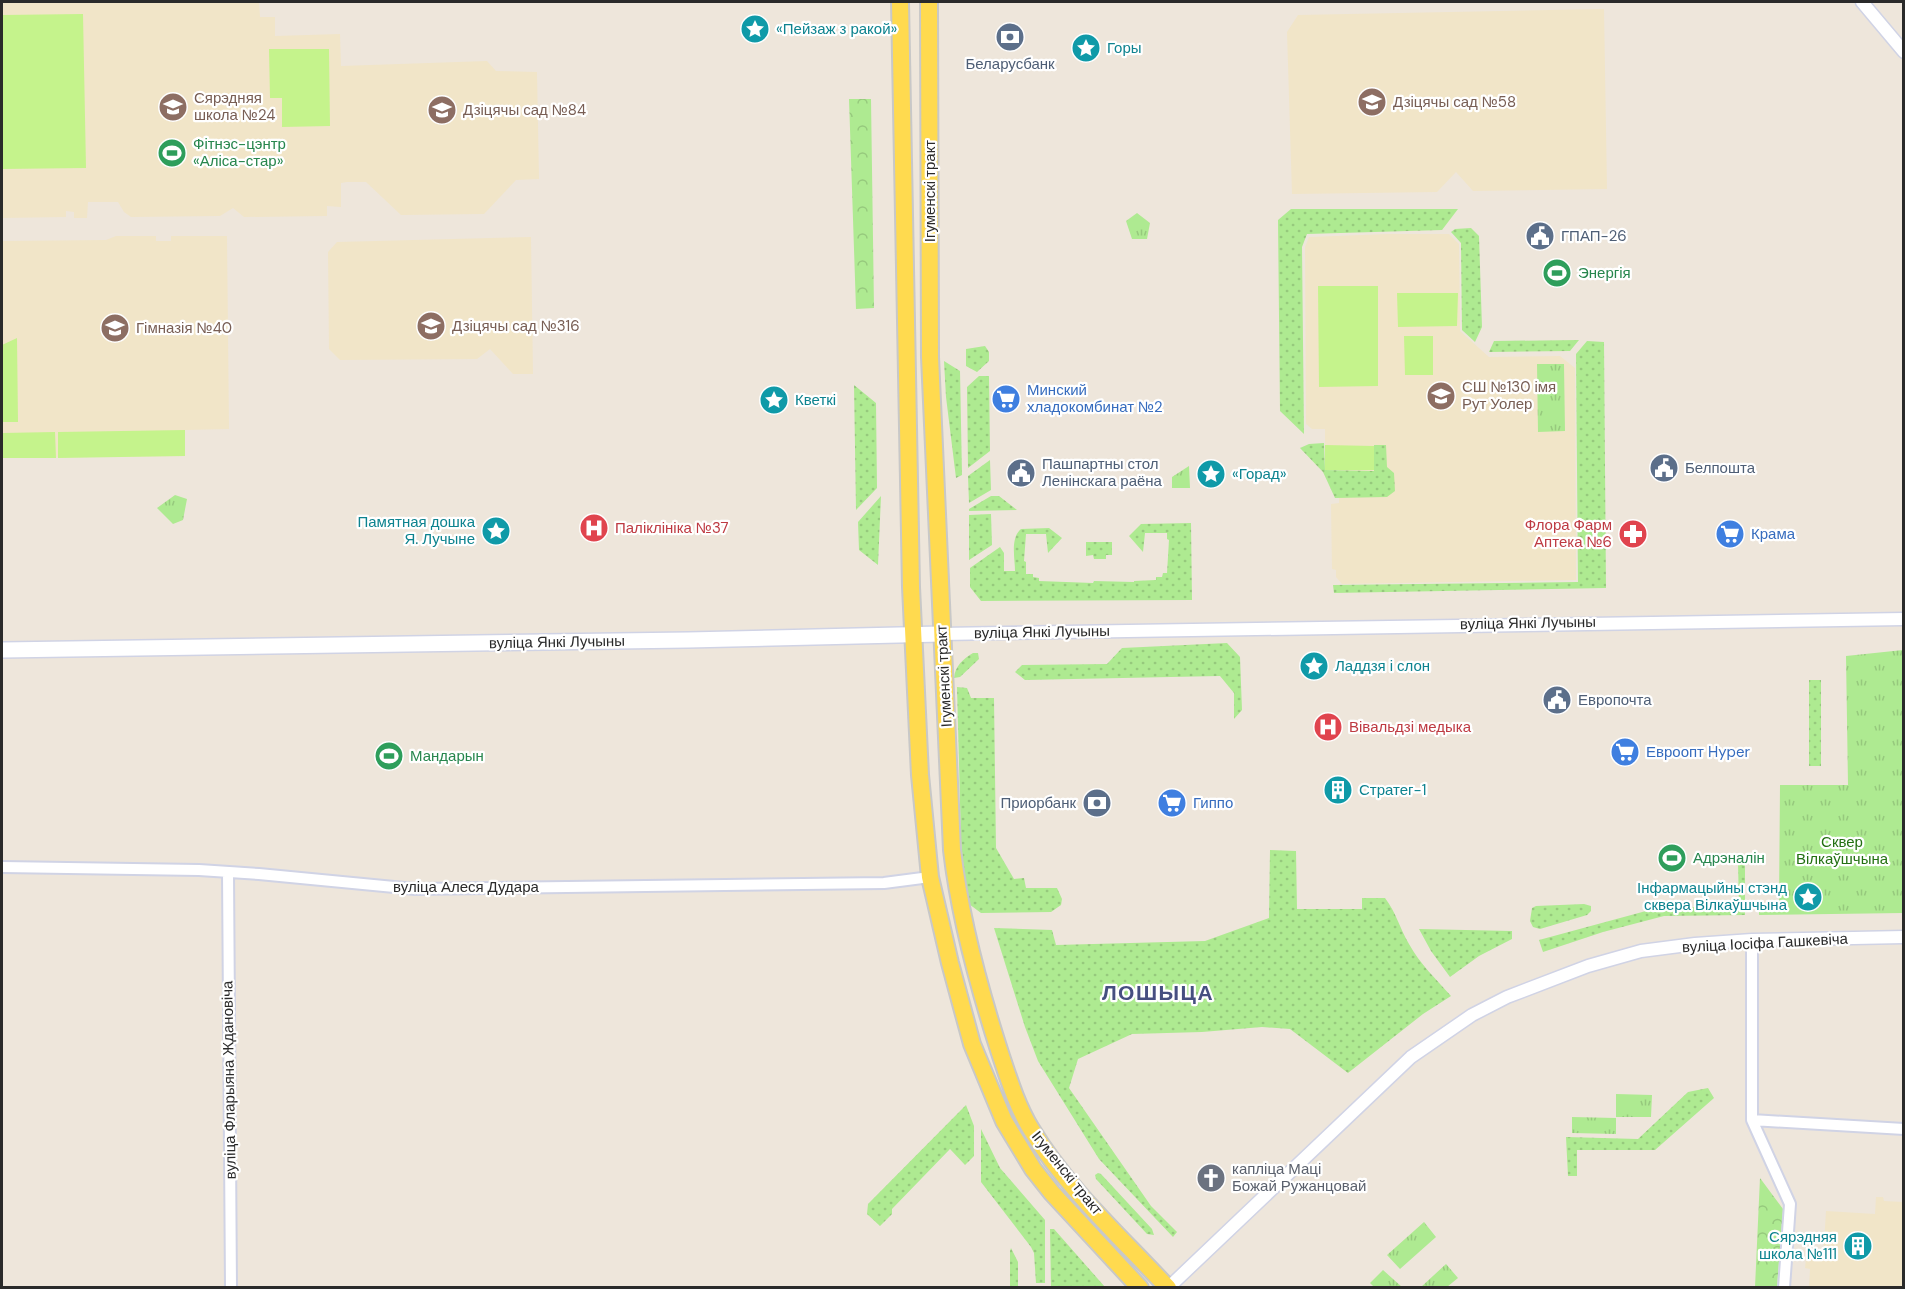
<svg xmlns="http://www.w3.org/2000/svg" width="1905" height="1289" font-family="'DM Sans',sans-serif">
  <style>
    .education { fill: #f1e5c8 }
    .grass { fill: url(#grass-dots) }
    .forest { fill: url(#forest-crowns) }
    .park { fill: url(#park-tufts) }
    .pitch { fill: #c5f38c }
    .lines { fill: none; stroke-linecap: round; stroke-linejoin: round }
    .minor-casing { stroke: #d0d3e5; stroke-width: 14 }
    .tertiary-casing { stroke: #d0d3e5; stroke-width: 15 }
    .secondary-casing { stroke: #d0d3e5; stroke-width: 18 }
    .primary-casing { stroke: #c8c8c8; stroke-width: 20 }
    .minor { stroke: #fff; stroke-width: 10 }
    .tertiary { stroke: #fff; stroke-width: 12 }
    .secondary { stroke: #fff; stroke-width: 15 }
    .primary { stroke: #ffda4f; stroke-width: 16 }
    .labels { text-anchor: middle; stroke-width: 4.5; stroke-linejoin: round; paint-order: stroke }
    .culture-label { font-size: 15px; fill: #0d838f; stroke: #fff; text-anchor: start }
    .service-label { font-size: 15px; fill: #4e5e75; stroke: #fff; text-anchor: start }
    .education-label { font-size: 15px; fill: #785e54; stroke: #fff; text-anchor: start }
    .leisure-label { font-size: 15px; fill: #27864d; stroke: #fff; text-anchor: start }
    .street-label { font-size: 15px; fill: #2a2a2a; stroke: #fff }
    .shop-label { font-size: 15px; fill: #366cbe; stroke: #fff; text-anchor: start }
    .health-label { font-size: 15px; fill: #be3a42; stroke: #fff; text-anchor: start }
    .park-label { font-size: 15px; fill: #237012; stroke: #fff }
    .worship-label { font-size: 15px; fill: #5b616d; stroke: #fff; text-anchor: start }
    .district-label { font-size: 21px; font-weight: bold; letter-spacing: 1.5px; fill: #464f80; stroke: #fff }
  </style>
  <defs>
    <pattern id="grass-dots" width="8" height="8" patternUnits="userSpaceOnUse" patternTransform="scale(1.5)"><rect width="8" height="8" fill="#aeea91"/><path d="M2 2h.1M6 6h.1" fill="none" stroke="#96c97d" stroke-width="1.8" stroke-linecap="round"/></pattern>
    <pattern id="forest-crowns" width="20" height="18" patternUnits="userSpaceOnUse" patternTransform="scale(1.5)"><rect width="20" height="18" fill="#aeea91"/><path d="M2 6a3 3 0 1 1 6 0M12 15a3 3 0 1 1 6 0" fill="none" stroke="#96c97d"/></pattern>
    <pattern id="park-tufts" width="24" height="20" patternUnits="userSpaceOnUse" patternTransform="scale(1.5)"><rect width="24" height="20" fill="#aeea91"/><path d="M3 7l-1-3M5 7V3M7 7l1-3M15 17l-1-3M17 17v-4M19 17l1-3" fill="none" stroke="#96c97d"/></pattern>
  </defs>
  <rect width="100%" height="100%" fill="#eee6db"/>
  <path class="education" d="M2,2H259L260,17H275V36L340,34L341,66L487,61L496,71L537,72L539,179L516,180L484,214L401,215L366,182H347L341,183V207L327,206V216L244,217L233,208L220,216L131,217L124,212L118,202H88L87,218H74V212L66,211V217L2,218Z
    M1604,9L1607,189L1473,191L1456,172L1437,192L1292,194L1287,32L1298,15Z
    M1388,234H1449L1459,244L1460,331L1489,357L1560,356L1575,368L1576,580L1342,584L1336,577V570L1332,569L1331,504L1339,503V470H1325V429H1312L1306,424L1305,247L1309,237Z
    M116,236H156V241H171V236H227L229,429L185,430V456L2,458V241L106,240Z
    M531,237L533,374H513L490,349L477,359L340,360L329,349L328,252L337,242Z
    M1876,1197H1883L1884,1201L1903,1202V1287H1809L1810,1269L1805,1268L1806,1258L1823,1259L1826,1211L1875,1214Z"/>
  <path class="grass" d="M1291,209H1458L1442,230L1307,234L1302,247L1304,434L1280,411L1278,220Z
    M1471,228L1479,236L1482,327L1475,342L1462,330L1461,243L1451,232L1455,229Z
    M1579,340L1570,351L1489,352L1494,341Z
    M1587,341L1604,342L1606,588L1334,593L1333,585L1578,582L1576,354Z
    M985,346L989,352V361L977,372L966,366V349Z
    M944,361L960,371L962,475L956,478L946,397Z
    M979,376H989L990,451L968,468L967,387Z
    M854,385L876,403L877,488L856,510Z
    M1324,443L1325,470L1374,471V445H1386L1387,467L1394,473L1395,491L1387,497L1335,498L1323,472L1300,448L1309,444Z
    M990,460L991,490L969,503L968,476Z
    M881,496L878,565L859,550L858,522Z
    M991,496H999L1017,510L969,511V509Z
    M991,514L992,545L969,560V515Z
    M1191,523L1192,600L981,601L970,587V568L1000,547L1004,553V571H1015C1015,559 1010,538 1021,529L1049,528L1062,538L1048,553L1046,534H1026L1024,561L1026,562V574H1033V577L1039,578V581L1093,583L1094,581L1134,582V581L1156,580V577H1162L1163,573H1167L1169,540L1167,539V533H1145L1143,552L1129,536L1141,524Z
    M1086,542H1112V555H1106V559H1094L1093,555L1086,556Z
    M1227,643L1240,657L1242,710L1234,719V693L1220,676L1025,680L1015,672L1022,665L1107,664L1122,648Z
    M973,653H978L979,659L960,677L954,678C955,666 963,659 973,653Z
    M1809,680H1821V766H1809Z
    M957,687L967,688L971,698H994L996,848L1014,879L1024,878L1026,888H1057L1062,899L1061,905L1051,912L981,913L969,904L966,894L961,841Z
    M1270,850L1296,851L1297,909H1362V898H1385C1396,912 1400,929 1409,944C1420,964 1436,979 1451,996L1423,1014L1348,1073L1290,1029L1262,1027L1202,1032L1132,1034L1078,1059L1069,1088L1151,1206L1177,1232L1173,1237L1099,1159L1038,1061L1025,1027L994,928L1052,930L1056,945L1205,941L1269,918Z
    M1705,857H1745V915L1664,916L1603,932L1543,952L1539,940L1657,908L1739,906L1738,863H1698Z
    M1584,904L1591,906V911L1587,915L1540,929L1533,927L1530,921L1532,908L1536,906Z
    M1419,929L1512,931V939L1479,956L1450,977L1431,951Z
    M1708,1088L1714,1098L1655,1150H1577V1176H1568L1566,1137L1638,1139L1688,1092Z
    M966,1105L974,1126V1156L965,1165L950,1149L892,1209V1214L880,1226L867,1214L868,1204Z
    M981,1129L1000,1168L1045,1220V1283H1036L1034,1253L1031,1247L981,1182Z
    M1098,1173L1101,1174L1152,1229L1154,1235L1147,1234L1096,1179L1095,1175Z
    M1050,1229H1054L1105,1287H1051Z
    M1011,1248L1018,1262V1287H1010V1251Z"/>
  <path class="forest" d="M849,99H871L874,308L856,309Z
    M1760,1178L1783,1209L1777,1287H1755Z"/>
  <path class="park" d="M1137,213L1150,223L1147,239H1132L1126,221Z
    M1537,364H1564L1565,431L1538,432Z
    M1189,466L1190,488H1172V477Z
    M175,495L187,499L183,520L173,524L157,508Z
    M1903,650V913L1759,915V904L1779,903L1780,785H1848L1846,656Z
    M1616,1094L1652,1095L1651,1117H1616Z
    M1572,1117L1616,1118V1134L1572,1133Z
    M1424,1222L1436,1237L1400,1269L1387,1255Z
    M1446,1264L1458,1278L1447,1287H1421Z
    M1383,1270L1402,1287H1374L1370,1283Z"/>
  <path class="pitch" d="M83,14L86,168L2,169V15Z
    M269,49H329L330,126L282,127V98H270Z
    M1318,286H1378V386L1319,387Z
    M1397,293H1458L1457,326L1398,327Z
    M1404,336H1433V375H1405Z
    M17,338L18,422H2V345Z
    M185,430V456L58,458V432Z
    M55,432L56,458H2V433Z
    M1325,445L1374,446V470H1325Z"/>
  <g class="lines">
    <g class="minor-casing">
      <path id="minor" d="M2,867L199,870L259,874L415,889L884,883L930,877
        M228,873L231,1288
        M1752,940V1120L1790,1204L1784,1288
        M1752,1120L1904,1129"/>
    </g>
    <g class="tertiary-casing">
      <path id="tertiary" d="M1862,2L1904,52
        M941,634L1904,619
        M1168,1288L1411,1057L1472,1015L1507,997L1588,966L1641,951L1695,944L1752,940L1904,937"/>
    </g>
    <g class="secondary-casing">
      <path id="secondary" d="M2,650L688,640L941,634"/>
    </g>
    <g class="primary-casing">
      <path id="primary" d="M900,2L911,587L920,775L930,877L950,963L972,1044L1004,1121L1033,1169L1052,1193L1140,1288
        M929,2L930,357L952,850C960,919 979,988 1000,1053C1009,1080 1017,1106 1031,1129C1067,1189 1121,1237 1168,1288"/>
    </g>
    <use href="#minor" class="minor"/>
    <use href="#tertiary" class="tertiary"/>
    <use href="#secondary" class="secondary"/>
    <use href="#primary" class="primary"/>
  </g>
  <defs>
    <g id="sight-disc" transform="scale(1.5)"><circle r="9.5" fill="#0f9aa8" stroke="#fff"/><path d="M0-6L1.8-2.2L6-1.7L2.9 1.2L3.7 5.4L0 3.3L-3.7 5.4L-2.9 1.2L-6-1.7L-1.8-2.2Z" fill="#fff"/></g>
    <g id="bank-disc" transform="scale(1.5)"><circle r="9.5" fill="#5c6f8a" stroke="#fff"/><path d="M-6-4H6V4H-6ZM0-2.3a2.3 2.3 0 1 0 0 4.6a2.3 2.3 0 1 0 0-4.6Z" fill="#fff"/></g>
    <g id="school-disc" transform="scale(1.5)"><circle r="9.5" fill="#8d6e63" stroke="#fff"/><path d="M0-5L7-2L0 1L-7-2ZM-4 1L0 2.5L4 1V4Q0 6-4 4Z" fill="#fff"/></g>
    <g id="stadium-disc" transform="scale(1.5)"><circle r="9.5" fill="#2e9e5b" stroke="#fff"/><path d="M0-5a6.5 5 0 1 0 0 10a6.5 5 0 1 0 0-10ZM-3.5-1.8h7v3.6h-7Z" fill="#fff"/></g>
    <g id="civic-disc" transform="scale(1.5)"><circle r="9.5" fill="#5c6f8a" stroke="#fff"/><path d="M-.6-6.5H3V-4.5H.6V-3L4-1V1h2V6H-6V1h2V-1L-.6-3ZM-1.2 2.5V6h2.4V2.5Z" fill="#fff"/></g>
    <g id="supermarket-disc" transform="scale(1.5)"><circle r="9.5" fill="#3f7fe0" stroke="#fff"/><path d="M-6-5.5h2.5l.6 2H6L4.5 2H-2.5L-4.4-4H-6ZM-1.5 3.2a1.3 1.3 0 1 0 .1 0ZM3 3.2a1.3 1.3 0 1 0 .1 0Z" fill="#fff"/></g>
    <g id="hospital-disc" transform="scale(1.5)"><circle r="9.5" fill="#e0444e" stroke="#fff"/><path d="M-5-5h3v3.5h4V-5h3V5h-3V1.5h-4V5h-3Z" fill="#fff"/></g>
    <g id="pharmacy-disc" transform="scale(1.5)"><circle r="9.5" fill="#e0444e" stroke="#fff"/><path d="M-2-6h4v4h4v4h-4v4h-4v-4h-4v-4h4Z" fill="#fff"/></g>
    <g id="building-disc" transform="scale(1.5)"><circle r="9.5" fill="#0f9aa8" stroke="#fff"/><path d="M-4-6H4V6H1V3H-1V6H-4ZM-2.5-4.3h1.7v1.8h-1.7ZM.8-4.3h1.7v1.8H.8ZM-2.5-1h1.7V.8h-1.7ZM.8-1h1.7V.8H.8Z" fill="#fff"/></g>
    <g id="church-disc" transform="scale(1.5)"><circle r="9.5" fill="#6b7280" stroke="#fff"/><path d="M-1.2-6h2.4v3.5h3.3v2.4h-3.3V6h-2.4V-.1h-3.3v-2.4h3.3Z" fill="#fff"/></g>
  </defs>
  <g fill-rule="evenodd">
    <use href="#sight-disc" x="755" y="29"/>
    <use href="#bank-disc" x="1010" y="37"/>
    <use href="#sight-disc" x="1086" y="48"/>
    <use href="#school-disc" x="1372" y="102"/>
    <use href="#school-disc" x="173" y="107"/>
    <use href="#school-disc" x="442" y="110"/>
    <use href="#stadium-disc" x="172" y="153"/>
    <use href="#civic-disc" x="1540" y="236"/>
    <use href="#stadium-disc" x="1557" y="273"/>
    <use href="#school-disc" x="431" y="326"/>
    <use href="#school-disc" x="115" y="328"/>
    <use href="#school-disc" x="1441" y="396"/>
    <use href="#supermarket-disc" x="1006" y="399"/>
    <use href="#sight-disc" x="774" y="400"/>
    <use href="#civic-disc" x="1664" y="468"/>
    <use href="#civic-disc" x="1021" y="473"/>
    <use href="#sight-disc" x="1211" y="474"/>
    <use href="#hospital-disc" x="594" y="528"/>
    <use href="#sight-disc" x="496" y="531"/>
    <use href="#pharmacy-disc" x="1633" y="534"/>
    <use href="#supermarket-disc" x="1730" y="534"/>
    <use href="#sight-disc" x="1314" y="666"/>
    <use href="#civic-disc" x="1557" y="700"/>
    <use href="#hospital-disc" x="1328" y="727"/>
    <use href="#supermarket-disc" x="1625" y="752"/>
    <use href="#stadium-disc" x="389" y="756"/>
    <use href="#building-disc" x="1338" y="790"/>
    <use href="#bank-disc" x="1097" y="803"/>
    <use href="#supermarket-disc" x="1172" y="803"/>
    <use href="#stadium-disc" x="1672" y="858"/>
    <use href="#sight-disc" x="1808" y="897"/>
    <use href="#church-disc" x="1211" y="1178"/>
    <use href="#building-disc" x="1858" y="1246"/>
  </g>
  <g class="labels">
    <g class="culture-label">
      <text x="776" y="34">«Пейзаж з ракой»</text>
      <text x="1107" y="53">Горы</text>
      <text x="795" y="405">Кветкі</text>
      <text x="1232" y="479">«Горад»</text>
      <text x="475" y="527" text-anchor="end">Памятная дошка<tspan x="475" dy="17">Я. Лучыне</tspan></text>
      <text x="1335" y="671">Ладдзя і слон</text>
      <text x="1359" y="795">Стратег-1</text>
      <text x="1787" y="893" text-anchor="end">Інфармацыйны стэнд<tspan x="1787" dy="17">сквера Вілкаўшчына</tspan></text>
      <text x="1837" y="1242" text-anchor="end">Сярэдняя<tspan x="1837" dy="17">школа №111</tspan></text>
    </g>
    <g class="service-label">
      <text x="1010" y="69" text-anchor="middle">Беларусбанк</text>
      <text x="1561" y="241">ГПАП-26</text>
      <text x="1042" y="469">Пашпартны стол<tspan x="1042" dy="17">Ленінскага раёна</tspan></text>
      <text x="1685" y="473">Белпошта</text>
      <text x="1578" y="705">Европочта</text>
      <text x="1076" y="808" text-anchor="end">Приорбанк</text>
    </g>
    <g class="education-label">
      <text x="194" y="103">Сярэдняя<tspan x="194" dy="17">школа №24</tspan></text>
      <text x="1393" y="107">Дзіцячы сад №58</text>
      <text x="463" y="115">Дзіцячы сад №84</text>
      <text x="452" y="331">Дзіцячы сад №316</text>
      <text x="136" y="333">Гімназія №40</text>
      <text x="1462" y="392">СШ №130 імя<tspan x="1462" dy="17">Рут Уолер</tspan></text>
    </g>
    <g class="leisure-label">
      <text x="193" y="149">Фітнэс-цэнтр<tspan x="193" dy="17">«Аліса-стар»</tspan></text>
      <text x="1578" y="278">Энергія</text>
      <text x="410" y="761">Мандарын</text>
      <text x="1693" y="863">Адрэналін</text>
    </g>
    <g class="street-label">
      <text transform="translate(930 191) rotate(-90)" y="5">Ігуменскі тракт</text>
      <text transform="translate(1528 623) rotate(-1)" y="5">вуліца Янкі Лучыны</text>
      <text transform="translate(1042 632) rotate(-1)" y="5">вуліца Янкі Лучыны</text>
      <text transform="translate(557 642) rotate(-1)" y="5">вуліца Янкі Лучыны</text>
      <text transform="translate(944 676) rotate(-93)" y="5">Ігуменскі тракт</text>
      <text x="466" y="892">вуліца Алеся Дудара</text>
      <text transform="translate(1765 943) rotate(-3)" y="5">вуліца Іосіфа Гашкевіча</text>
      <text transform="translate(229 1080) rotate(-91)" y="5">вуліца Фларыяна Ждановіча</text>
      <text transform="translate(1067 1173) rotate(51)" y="5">Ігуменскі тракт</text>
    </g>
    <g class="shop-label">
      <text x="1027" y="395">Минский<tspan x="1027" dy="17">хладокомбинат №2</tspan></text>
      <text x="1751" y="539">Крама</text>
      <text x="1646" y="757">Евроопт Hyper</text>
      <text x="1193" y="808">Гиппо</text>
    </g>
    <g class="health-label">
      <text x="1612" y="530" text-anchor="end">Флора Фарм<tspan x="1612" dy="17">Аптека №6</tspan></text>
      <text x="615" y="533">Паліклініка №37</text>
      <text x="1349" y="732">Вівальдзі медыка</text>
    </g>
    <g class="park-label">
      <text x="1842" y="847">Сквер<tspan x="1842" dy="17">Вілкаўшчына</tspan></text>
    </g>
    <g class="worship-label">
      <text x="1232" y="1174">капліца Маці<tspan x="1232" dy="17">Божай Ружанцовай</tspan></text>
    </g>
    <g class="district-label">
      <text x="1158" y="1000">ЛОШЫЦА</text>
    </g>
  </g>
  <rect width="1905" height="1289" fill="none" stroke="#2a2a2a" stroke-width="6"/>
</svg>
